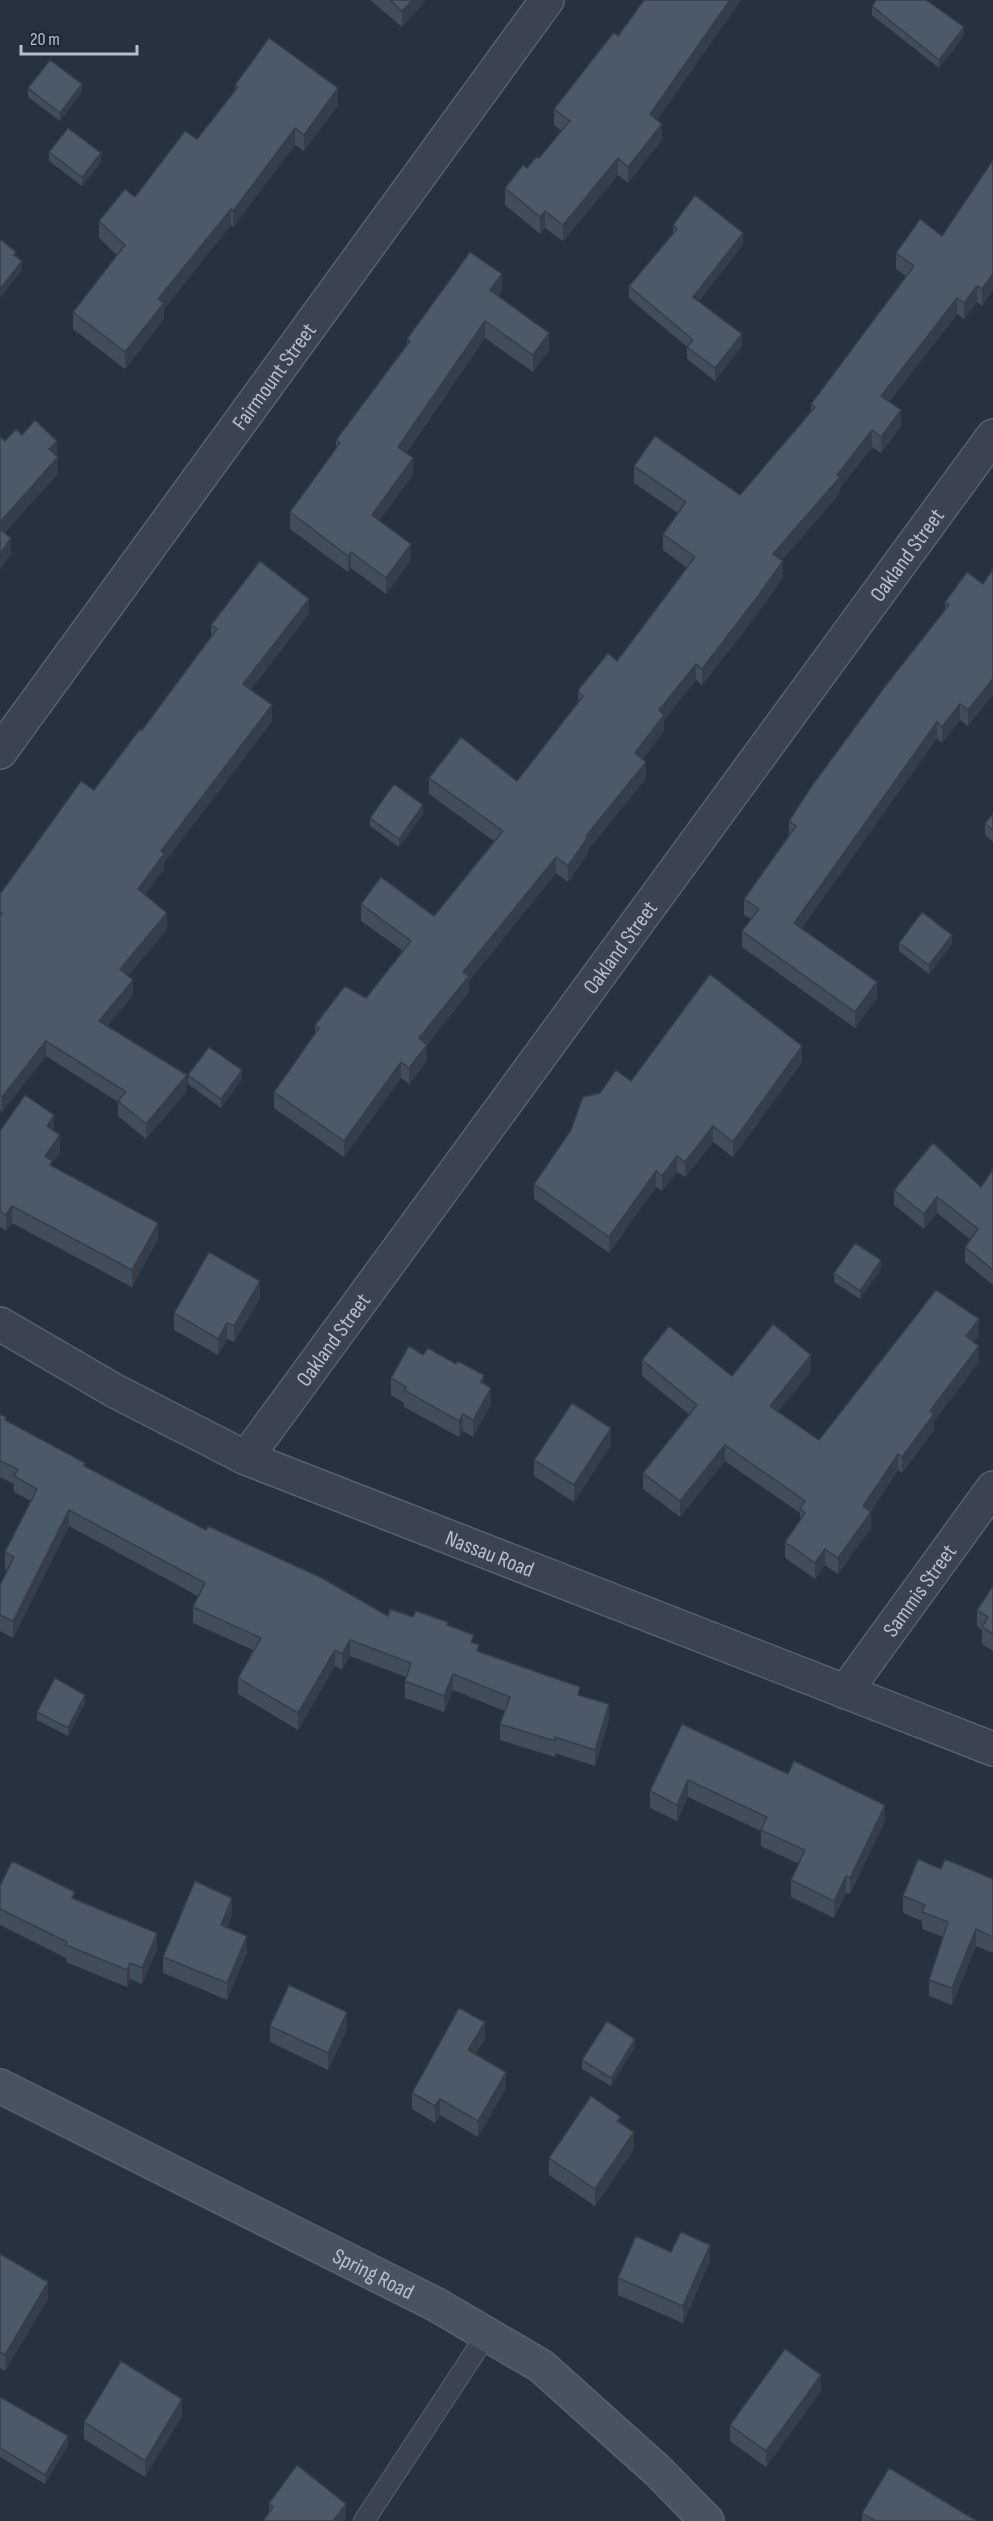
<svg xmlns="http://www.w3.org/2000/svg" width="993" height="2521" font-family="'Sofia Sans Condensed',sans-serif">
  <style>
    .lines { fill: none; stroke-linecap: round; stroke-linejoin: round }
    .service-casing { stroke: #58616d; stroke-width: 22 }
    .minor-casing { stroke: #58616d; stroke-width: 36 }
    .secondary-casing { stroke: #58616d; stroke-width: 36 }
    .service { stroke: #3a434f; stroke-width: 20 }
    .minor { stroke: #3a434f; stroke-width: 33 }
    .secondary { stroke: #485362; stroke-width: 33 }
    .wall { fill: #414d59 }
    .shaded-wall { fill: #353e49 }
    .building { fill: #4c5968; stroke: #353e49; stroke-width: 1.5 }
    .labels { text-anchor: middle; stroke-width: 4.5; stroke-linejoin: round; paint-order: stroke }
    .street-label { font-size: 22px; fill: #b7bfca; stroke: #1f2835 }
  </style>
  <rect width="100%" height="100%" fill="#26323f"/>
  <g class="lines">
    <g class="service-casing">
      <path id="service" d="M364,2521L487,2334"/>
    </g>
    <g class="minor-casing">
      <g id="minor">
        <path id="s1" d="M0,752L547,0"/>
        <path id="s2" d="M0,1324L115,1391L246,1458L993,1749"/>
        <path id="s3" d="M246,1458L993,436"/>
        <path id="s4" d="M845,1692L993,1488"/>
      </g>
    </g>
    <g class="secondary-casing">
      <g id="secondary">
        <path id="s5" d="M0,2086L435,2304L541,2366L658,2471L707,2521"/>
      </g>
    </g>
    <use href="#service" class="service"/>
    <use href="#minor" class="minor"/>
    <use href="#secondary" class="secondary"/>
  </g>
  <path class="wall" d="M370,0H426L402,27Z
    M644,0H741L657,120L662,140L628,183L618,175L563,241L545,228L540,234L505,205V188L539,158L562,131L554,125V109L618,36Z
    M872,6L964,36L939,68L872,15Z
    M235,85L338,105L304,151L295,145L233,227L231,225L164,309V319L125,369L73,329V312L117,255L99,238V221L135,197L197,139L235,91Z
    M28,88L82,92L60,121L28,97Z
    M49,152L101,162L82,186L49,161Z
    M993,160V290L982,306L977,302L964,319L957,314L889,402L901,426L881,453L872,447L840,488V493L782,560L783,577L755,617L702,685L696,680L664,720V731L643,759L646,778L588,850V853L568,882L556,873L469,981V992L427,1045V1061L409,1084L401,1078L344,1157L274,1108V1092L315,1034V1025L366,998L403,951L361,921V904L434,916L494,841L429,794V778L517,781L578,703V692L617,661L687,568L663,550V534L678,513L634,483V466L740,495L811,412V404L906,276L896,269V253L942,236Z
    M673,225L743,245L699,301L742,346L715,381L687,359V347L629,298V286L673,234Z
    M502,291L498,296L549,350L533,372L485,338L406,453L413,475L379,520L411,560L386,594L351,568L348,572L290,529V512L336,449V440L407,344V339Z
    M983,584L968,726L960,720L942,743L937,738L802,928L877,998L855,1028L742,947V931L751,919L744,915V899L789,836V821L945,611V602Z
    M309,614L251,689L272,721L164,863V869L145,894L167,929L128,976L133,995L107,1026L187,1091L146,1139L118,1116V1102L46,1056L2,1112L0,1110V894L94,790L142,730L211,636V625Z
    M423,814L399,847L370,826V818Z
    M993,814V842L985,835V823Z
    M899,943L952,944L929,974L899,951Z
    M802,1062L733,1157L713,1142L685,1177L677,1172L662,1191L656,1187L609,1253L534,1199V1184L600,1093L631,1081Z
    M188,1075L242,1079L221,1108L188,1084Z
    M0,1131H54L60,1152L52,1163V1166L158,1239L132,1287L12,1223L6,1231L0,1227Z
    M993,1169V1285L965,1262V1247L970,1239L937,1213L924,1229L894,1205V1190L981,1187Z
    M881,1269L860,1299L834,1282V1273Z
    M260,1298L234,1342L227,1339L218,1355L174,1330V1313Z
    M979,1335L974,1342L979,1362L934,1421V1430L902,1473L898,1470L871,1511V1528L838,1574L825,1565L815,1579L785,1558V1542L800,1521V1513L725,1461L680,1517L643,1489V1473L690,1415L642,1376V1360L732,1376L811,1371L778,1412L819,1440Z
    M423,1355L484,1384L491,1404L473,1437L463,1431L459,1437L404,1407V1403L391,1395V1378Z
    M0,1414L6,1420L85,1467L206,1530L388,1616L413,1617L448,1626L474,1643L479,1651L580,1696L609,1720L595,1766L555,1753V1757L500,1740V1724L505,1711L453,1690L444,1712L405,1698V1681L406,1677L350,1656L342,1670L335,1666L298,1730L238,1694V1678L253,1650L193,1623V1607L198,1596L69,1526L13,1638L0,1631V1585L7,1570L5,1569V1552L31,1501L14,1492V1484L0,1477Z
    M611,1445L574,1502L534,1476V1460Z
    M993,1586V1651L982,1644V1630L977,1626V1610Z
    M85,1703L68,1736L37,1720V1712Z
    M682,1724L885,1821L850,1894L846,1893L834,1918L791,1897V1880L799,1864L761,1846V1831L688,1797L677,1821L650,1808V1791Z
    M941,1869L993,1879V1953L976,1946L952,2005L929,1996V1980L943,1937L922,1929V1921L903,1913V1896Z
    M0,1886L75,1899L157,1949L142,1984L130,1979L127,1987L66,1962V1958L0,1925Z
    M232,1914L227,1928L247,1952L227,2000L163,1973V1957Z
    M270,2026L347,2029L328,2070L270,2042Z
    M485,2039L475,2054L506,2088L478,2137L440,2115L435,2123L412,2109V2093Z
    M635,2047L611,2086L582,2069V2060Z
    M621,2123L634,2149L595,2206L549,2175V2158Z
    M671,2252L710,2261L683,2323L618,2295V2278Z
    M0,2254L48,2299L5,2371L0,2368Z
    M821,2391L766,2467L730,2441V2425Z
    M0,2397L68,2445L45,2484L0,2457Z
    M182,2416L145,2477L84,2439V2422Z
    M269,2503L346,2520V2521H263L269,2513Z
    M862,2513L977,2521H862Z"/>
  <path class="shaded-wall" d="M412,0H426L402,27V11Z
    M730,0H741L650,130V114Z
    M964,27V36L939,68V60Z
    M82,84V92L60,121V113Z
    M338,88V105L304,151V135Z
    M662,124V140L628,183V167Z
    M295,128V145L233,227V211Z
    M101,153V162L82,186V177Z
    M618,158V175L563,241V225Z
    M231,209V225L164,309V319L125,369V352L158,299Z
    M545,211V228L540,234V217Z
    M743,233V245L693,309V297Z
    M22,261V270L0,298V289Z
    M502,274V291L490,307V290Z
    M993,274V290L982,306V289Z
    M977,286V302L964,319V303Z
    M957,298V314L881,412V396Z
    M485,321V338L398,463V447Z
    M549,333V350L533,372V355Z
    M742,334V346L715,381V368Z
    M901,410V426L881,453V437Z
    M872,430V447L840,488V493L773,570V554L837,475Z
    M57,441V457L49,449Z
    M58,457V474L0,538V522Z
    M413,458V475L372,531V515Z
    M11,538V554L0,570V554Z
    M411,544V560L386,594V578Z
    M351,552V568L348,572V556Z
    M783,561V577L755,617L702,685V669Z
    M309,599V614L243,699V684Z
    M696,664V680L664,720V731L635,769V753L659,710Z
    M993,679V695L968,726V710Z
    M960,704V720L942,743V727Z
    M272,705V721L164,863V869L138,904V889L161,851Z
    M937,722V738L794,939V923Z
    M646,762V778L588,850V853L568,882V866L586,836Z
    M423,805V814L399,847V839Z
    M556,857V873L469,981V992L419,1055V1038L463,972Z
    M167,913V929L120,985V969Z
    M952,935V944L929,974V965Z
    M133,980V995L99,1037V1021Z
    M877,982V998L855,1028V1012Z
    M46,1041V1056L2,1112V1097Z
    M427,1045V1061L409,1084V1068Z
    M802,1046V1062L733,1157V1142Z
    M401,1062V1078L344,1157V1141Z
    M242,1070V1079L221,1108V1099Z
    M187,1075V1091L146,1139V1124Z
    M54,1115V1132L47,1126Z
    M713,1126V1142L685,1177V1162Z
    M60,1135V1152L52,1163V1178L45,1156Z
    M677,1156V1172L662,1191V1176Z
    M656,1171V1187L609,1253V1237Z
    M937,1197V1213L924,1229V1214Z
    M12,1206V1223L6,1231V1215Z
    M158,1223V1239L132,1287V1270Z
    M881,1260V1269L860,1299V1291Z
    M260,1281V1298L234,1342V1326Z
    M979,1319V1335L966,1352V1336Z
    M227,1323V1339L218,1355V1339Z
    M979,1346V1362L934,1421V1430L902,1473V1457L930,1411Z
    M811,1355V1371L770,1422V1406Z
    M484,1375V1392L481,1382Z
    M491,1388V1404L473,1437V1420Z
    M463,1414V1431L459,1437V1421Z
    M611,1428V1445L574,1502V1485Z
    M725,1445V1461L680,1517V1501Z
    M898,1454V1470L863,1522V1506Z
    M69,1510V1526L13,1638V1621Z
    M871,1512V1528L838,1574V1558Z
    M825,1549V1565L815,1579V1563Z
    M350,1640V1656L342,1670V1654Z
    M335,1650V1666L298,1730V1713Z
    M453,1674V1690L444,1712V1696Z
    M85,1695V1703L68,1736V1728Z
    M609,1704V1720L595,1766V1750Z
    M688,1780V1797L677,1821V1805Z
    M885,1805V1821L850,1894V1878Z
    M846,1876V1893L834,1918V1901Z
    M232,1898V1914L221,1942V1925Z
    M976,1929V1946L952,2005V1988Z
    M157,1933V1949L142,1984V1968Z
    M247,1936V1952L227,2000V1983Z
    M130,1963V1979L127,1987V1970Z
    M347,2012V2029L328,2070V2053Z
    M485,2022V2039L468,2067V2050Z
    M635,2039V2047L611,2086V2078Z
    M506,2072V2088L478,2137V2121Z
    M440,2099V2115L435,2123V2106Z
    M634,2132V2149L595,2206V2189Z
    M710,2245V2261L683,2323V2306Z
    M48,2282V2299L5,2371V2355Z
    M821,2375V2391L766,2467V2451Z
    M182,2399V2416L145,2477V2461Z
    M68,2436V2445L45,2484V2475Z
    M346,2504V2521H333Z"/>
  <path class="building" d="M390,0H412L402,11Z
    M644,0H730L650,114L662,124L628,167L618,158L563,225L545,211L540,217L505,188L523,165L527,168L536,157L539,158L570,121L554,109L614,32L618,36Z
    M876,0H926L964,27L939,60L872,6Z
    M269,38L338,88L304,135L295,128L233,211L231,209L158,299L164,303L125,352L73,312L125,245L99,221L125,189L135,197L185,131L197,139L238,87L235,85Z
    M50,60L82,84L60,113L28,88Z
    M68,128L101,153L82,177L49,152Z
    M993,160V274L982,289L977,286L964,303L957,298L881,396L901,410L881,437L872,430L837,475L840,477L773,554L783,561L755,600L702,669L696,664L659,710L664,715L635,753L646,762L586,836L588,837L568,866L556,857L463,972L469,976L419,1038L427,1045L409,1068L401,1062L344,1141L274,1092L319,1028L315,1025L345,986L366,998L411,941L361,904L381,877L434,916L503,831L429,778L461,737L517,781L583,696L578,692L579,689L608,653L617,661L695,557L663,534L686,502L634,466L655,436L740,495L815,407L811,404L914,266L896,253L920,219L942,236Z
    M695,195L743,233L693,297L742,334L715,368L687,347L693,340L629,286L677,229L673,225Z
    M0,239L16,252L14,255L22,261L0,289Z
    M470,252L502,274L490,290L549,333L533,355L485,321L398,447L413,458L372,515L411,544L386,578L351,552L348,556L290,512L340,443L336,440L410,341L407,339Z
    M35,420L57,441L49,449L58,457L0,522V436L5,441L16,429L22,435Z
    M0,529L11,538L0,554Z
    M260,561L309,599L243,684L272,705L161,851L164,854L138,889L167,913L120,969L133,980L99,1021L187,1075L146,1124L118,1101L126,1092L46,1041L2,1097L0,1095V916L2,914L0,912V894L81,781L94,790L140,729L142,730L217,629L211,625Z
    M993,569V679L968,710L960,704L942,727L937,722L794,923L877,982L855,1012L742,931L759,909L744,899L796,826L789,821L811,787L886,685L949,605L945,602L967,572L983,584Z
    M394,784L423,805L399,839L370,818Z
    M993,814V830L985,823Z
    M922,912L952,935L929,965L899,943Z
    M710,974L802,1046L733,1142L713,1126L685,1162L677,1156L662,1176L656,1171L609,1237L534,1184L571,1130L583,1097L600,1093L616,1070L631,1081Z
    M209,1047L242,1070L221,1099L188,1075Z
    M25,1095L54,1115L47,1126L60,1135L45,1156L52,1161L50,1165L158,1223L132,1270L12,1206L6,1215L0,1211V1131Z
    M933,1143L981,1187L993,1169V1270L965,1247L978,1229L937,1197L924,1214L894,1190Z
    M855,1243L881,1260L860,1291L834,1273Z
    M209,1252L260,1281L234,1326L227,1323L218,1339L174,1313Z
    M936,1290L979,1319L966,1336L979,1346L930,1411L934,1414L902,1457L898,1454L863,1506L871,1512L838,1558L825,1549L815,1563L785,1542L805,1513L800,1509L805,1501L725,1445L680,1501L643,1473L697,1405L642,1360L669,1326L732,1376L773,1324L811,1355L770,1406L819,1440Z
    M409,1346L423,1355L428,1348L456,1364L458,1361L484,1375L481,1382L491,1388L473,1420L463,1414L459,1421L404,1390L406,1387L391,1378Z
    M572,1403L611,1428L574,1485L534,1460Z
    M0,1414L6,1417L5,1420L85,1463L84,1466L206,1530L208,1526L322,1578L388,1616L390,1609L413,1617L416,1611L448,1622L447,1625L474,1635L471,1642L479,1645L477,1651L580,1687L578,1695L609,1704L595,1750L555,1737V1741L500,1724L510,1697L453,1674L444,1696L405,1681L411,1663L350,1640L342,1654L335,1650L298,1713L238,1678L261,1638L193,1607L205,1583L69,1510L13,1621L0,1615V1585L14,1557L5,1552L37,1489L14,1476L18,1469L0,1461Z
    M993,1586V1634L982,1627L988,1617L977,1610Z
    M55,1678L85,1695L68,1728L37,1712Z
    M682,1724L788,1774L794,1761L885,1805L850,1878L846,1876L834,1901L791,1880L805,1850L761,1830L767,1817L688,1780L677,1805L650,1791Z
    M918,1859L941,1869L945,1859L993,1879V1937L976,1929L952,1988L929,1980L948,1922L922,1912L925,1905L903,1896Z
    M12,1861L75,1892L72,1898L157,1933L142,1968L130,1963L127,1970L66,1945L67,1942L0,1909V1886Z
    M195,1881L232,1898L221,1925L247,1936L227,1983L163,1957Z
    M289,1985L347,2012L328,2053L270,2026Z
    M459,2008L485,2022L468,2050L506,2072L478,2121L440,2099L435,2106L412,2093Z
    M607,2021L635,2039L611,2078L582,2060Z
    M591,2096L621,2117L617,2121L634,2132L595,2189L549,2158Z
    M681,2232L710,2245L683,2306L618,2278L636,2236L671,2252Z
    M0,2254L48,2282L5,2355L0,2352Z
    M785,2349L821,2375L766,2451L730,2425Z
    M121,2361L182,2399L145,2461L84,2422Z
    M0,2397L68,2436L45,2475L0,2448Z
    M297,2465L346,2504L333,2521H263L273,2507L269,2503Z
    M889,2468L977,2521H875L862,2513Z"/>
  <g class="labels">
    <g class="street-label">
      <text dy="8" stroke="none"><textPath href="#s1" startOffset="465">Fairmount Street</textPath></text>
      <text dy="8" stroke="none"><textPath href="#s3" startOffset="1119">Oakland Street</textPath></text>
      <text dy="8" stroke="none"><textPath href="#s3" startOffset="633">Oakland Street</textPath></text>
      <text dy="8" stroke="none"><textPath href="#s3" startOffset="147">Oakland Street</textPath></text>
      <text dy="8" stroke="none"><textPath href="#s2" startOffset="542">Nassau Road</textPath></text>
      <text dy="8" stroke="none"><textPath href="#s4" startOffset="126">Sammis Street</textPath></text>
      <text dy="8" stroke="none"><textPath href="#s5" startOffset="418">Spring Road</textPath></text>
    </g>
  </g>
  <path d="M21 45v9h116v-9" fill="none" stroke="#b7bfca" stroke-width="3"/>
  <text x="30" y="45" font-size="18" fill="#b7bfca" stroke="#1f2835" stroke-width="4.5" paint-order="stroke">20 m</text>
</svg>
